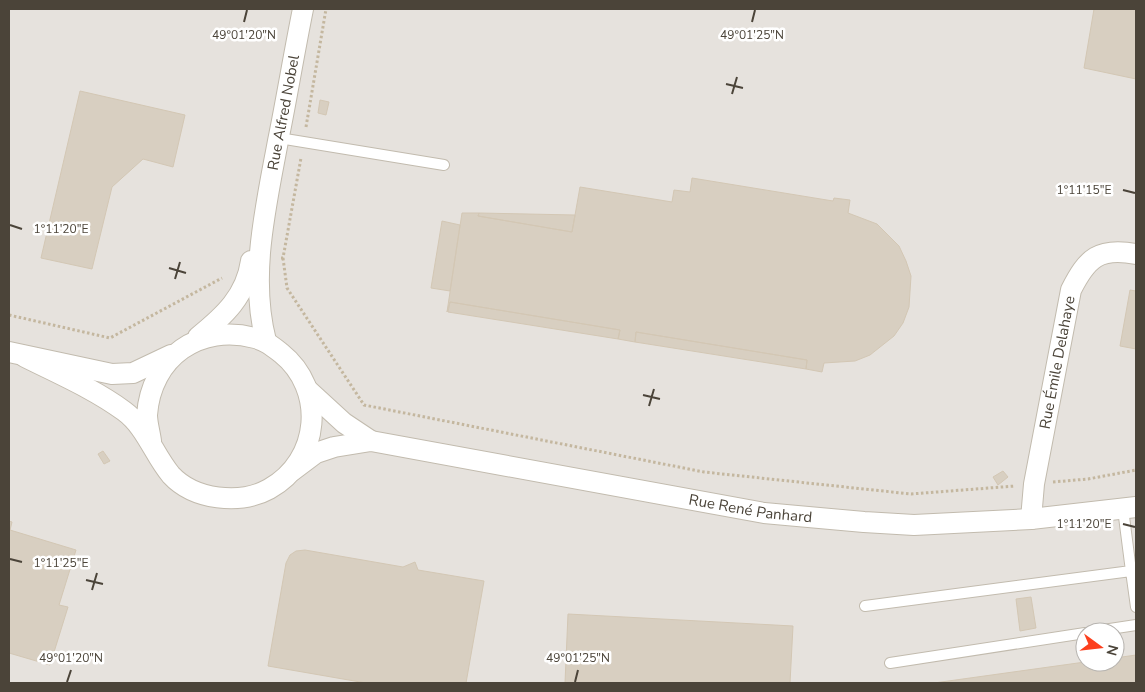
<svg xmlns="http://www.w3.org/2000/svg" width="1145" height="692" font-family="'Nunito Sans',sans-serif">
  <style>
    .industrial { fill: #e6e2dd; fill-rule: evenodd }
    .building { fill: #d8cfc1; stroke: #d3c7b4 }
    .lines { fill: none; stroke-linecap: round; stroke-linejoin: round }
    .lane-casing { stroke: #c2bbae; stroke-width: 12 }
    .street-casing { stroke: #c2bbae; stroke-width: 22 }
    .path { stroke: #c4b79f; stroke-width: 3; stroke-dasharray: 2.5 2.5; stroke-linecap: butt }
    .lane { stroke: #fff; stroke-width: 10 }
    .street { stroke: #fff; stroke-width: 20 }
    .ticks { fill: none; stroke: #4b4439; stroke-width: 2 }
    .labels { text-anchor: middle; stroke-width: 5; stroke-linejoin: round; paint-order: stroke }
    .street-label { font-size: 15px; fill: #4b4439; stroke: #fff }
    .ticks-label { font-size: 12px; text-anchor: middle; fill: #4b4439; stroke: #fff; stroke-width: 5; stroke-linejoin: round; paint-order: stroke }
  </style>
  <rect width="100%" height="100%" fill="#f6f3ec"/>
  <path class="industrial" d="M9,9H1136V683H9ZM1085,632H1115V662H1085Z"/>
  <path class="building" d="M1094,9H1136V79L1084,68Z
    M80,91L185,115L173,167L143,159L112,187L92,269L41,258Z
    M320,100L329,102L326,115L318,113Z
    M692,178L833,201L834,198L850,200L848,213L877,224L899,246L906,261L911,276L909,307L903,323L894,336L870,355L855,361L824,363L822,372L806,369L807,360L636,332L635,342L618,339L620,330L450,302L447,312L462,213H479L478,216L572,232L580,187L672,202L674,190L690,192Z
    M479,213L575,215L572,232L478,216Z
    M442,221L460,225L450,291L431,288Z
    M1130,290L1136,291V349L1120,346Z
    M450,302L620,330L618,339L448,312Z
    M636,332L807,360L806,369L635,342Z
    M103,451L110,461L104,464L98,454Z
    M1003,471L1008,477L998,485L993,477Z
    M9,521L12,522L10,530L76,550L59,605L68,607L50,665L9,653Z
    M305,550L403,567L415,562L418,570L484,581L466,683H366L268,666L286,563L290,555L296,551Z
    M1031,597L1036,628L1020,631L1016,599Z
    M568,614L793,626L790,683H565Z
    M1136,655V683H934L1085,662H1115V658Z"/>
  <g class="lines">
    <g class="lane-casing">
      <path id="lane" d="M279,138L444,165
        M1135,570L1131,571L1136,607
        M865,606L1131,571L1123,509
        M1090,632L1136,625
        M890,663L1085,633"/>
    </g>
    <g class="street-casing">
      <g id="street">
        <path d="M198,337C224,316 246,296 251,261"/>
        <path id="s1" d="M266,341C249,276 266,206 278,141C287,97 294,53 303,9"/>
        <path d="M9,352L112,374L133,373L171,355"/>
        <path d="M25,357C59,374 94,389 124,411C146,427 154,455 171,475C194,500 240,505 269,489C321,460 326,389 281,353C272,346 266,341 255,338C200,323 151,357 147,415C147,423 150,433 151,441"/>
        <path d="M308,390L344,423L371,441"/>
        <path id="s2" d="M292,471L316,453L334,447L371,441L764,513L864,522L914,525L1031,519L1136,507"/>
        <path id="s3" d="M1031,519L1034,484L1071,290C1087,258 1099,247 1136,254"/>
      </g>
    </g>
    <path class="path" d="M306,127L326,9
      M281,258H283L301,158
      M283,258L287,288L364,405L704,472L911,494L1015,486
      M9,315L110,338L222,278
      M1053,482L1088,479L1136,470"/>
    <use href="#lane" class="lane"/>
    <use href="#street" class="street"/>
  </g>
  <path class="ticks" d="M244,22L247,10M752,22L755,10M726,84L743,88M732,94L737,77M1123,190L1135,193M10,225L22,229M169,268L186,273M175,279L180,262M643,395L660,399M649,406L654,389M1123,524L1135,527M10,559L22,562M86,580L103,584M92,590L97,573M67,682L71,670M575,682L578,670"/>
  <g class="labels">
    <g class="street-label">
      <text dy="5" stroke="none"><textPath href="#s1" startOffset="231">Rue Alfred Nobel</textPath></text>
      <text dy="5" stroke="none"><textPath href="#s3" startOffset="159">Rue Émile Delahaye</textPath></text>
      <text dy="5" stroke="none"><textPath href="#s2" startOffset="472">Rue René Panhard</textPath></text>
    </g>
  </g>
  <g class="ticks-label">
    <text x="244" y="39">49°01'20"N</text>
    <text x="752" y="39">49°01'25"N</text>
    <text x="1084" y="194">1°11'15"E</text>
    <text x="61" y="233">1°11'20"E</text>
    <text x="1084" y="528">1°11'20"E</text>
    <text x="61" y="567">1°11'25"E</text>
    <text x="71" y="662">49°01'20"N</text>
    <text x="578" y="662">49°01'25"N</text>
  </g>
  <rect width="1145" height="692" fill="none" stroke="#4b4439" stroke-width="20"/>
  <g transform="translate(1100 647) rotate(105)"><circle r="24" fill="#ffffff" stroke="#b7b4b0"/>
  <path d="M0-4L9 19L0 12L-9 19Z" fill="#fc3f1d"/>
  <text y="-8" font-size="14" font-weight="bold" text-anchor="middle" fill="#4b4439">N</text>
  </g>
</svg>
